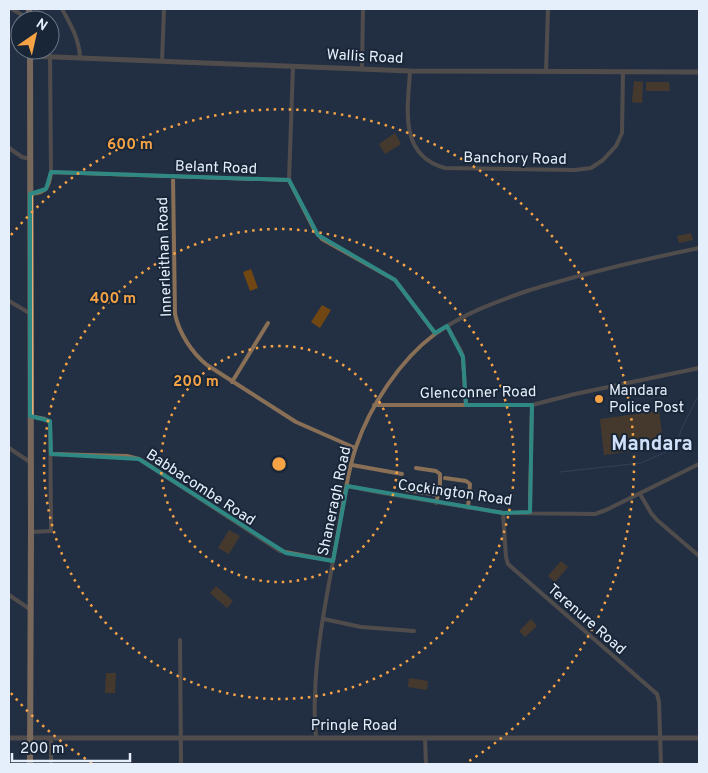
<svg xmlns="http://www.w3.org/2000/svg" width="708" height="773" font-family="Overpass,sans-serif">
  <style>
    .green { fill: #704612 }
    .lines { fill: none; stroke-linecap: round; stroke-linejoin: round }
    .stream { stroke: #455374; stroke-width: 1 }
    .minor { stroke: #886f56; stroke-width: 4 }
    .tertiary { stroke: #886f56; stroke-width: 5 }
    .primary { stroke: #e1ad79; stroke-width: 6 }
    .marked { fill: none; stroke: #2f8883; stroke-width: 4; stroke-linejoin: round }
    .ring { fill: none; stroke: #f5a345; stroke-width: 2.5; stroke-dasharray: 2.5 5 }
    .poi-dot { fill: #f5a345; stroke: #192638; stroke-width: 2 }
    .labels { text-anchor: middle; stroke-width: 4; stroke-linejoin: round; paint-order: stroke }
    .street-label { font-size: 15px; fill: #e5eefb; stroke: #192638 }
    .poi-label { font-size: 15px; fill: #e5eefb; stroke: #192638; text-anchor: start }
    .district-label { font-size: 20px; font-weight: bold; fill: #cfe0f9; stroke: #192638 }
    .centre { fill: #f5a345; stroke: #192638; stroke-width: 2.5 }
    .ring-label { font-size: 15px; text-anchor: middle; font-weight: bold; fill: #f5a345; stroke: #192638; stroke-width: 4; stroke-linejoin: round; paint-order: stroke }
  </style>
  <rect width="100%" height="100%" fill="#233043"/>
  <path class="green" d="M634,81L643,82L642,103L632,102Z
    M646,82H669L670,91H646Z
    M395,133L401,144L385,154L379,144Z
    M691,233L693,240L679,243L677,236Z
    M251,269L258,288L250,291L243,272Z
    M322,305L331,310L320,328L311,322Z
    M659,411L664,447L604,455L600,419Z
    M229,530L240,536L229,554L218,548Z
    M561,561L568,567L555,582L548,576Z
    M216,586L233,601L227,608L210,593Z
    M531,619L537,626L525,637L519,631Z
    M106,673H116L115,693H105Z
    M409,678L428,681L427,690L408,687Z"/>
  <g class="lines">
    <path class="stream" d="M560,472L641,463L675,448L682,428L697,398H699"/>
    <path class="minor" d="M12,9L29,19
      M62,9C71,25 79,39 80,57
      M162,61L164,9
      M293,66L289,180L315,231L322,239L395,280L435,333
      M362,67L363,9
      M410,71C408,108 398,155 445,168L575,170L591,168L603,160L616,146L622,133L623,71
      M546,72L548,9
      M9,148L22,157L30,159
      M51,172L289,180
      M173,177L175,314C179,333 192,353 207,365L296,422L355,448
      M30,194C46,193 49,188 51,172L50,56
      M9,301L31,314
      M447,326L461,351L463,357L466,405
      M232,382L268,323
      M374,405H532L575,394L699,368
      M30,416L45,419L50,423L51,518V531L31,532
      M9,448L30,462
      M51,454L127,456L139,459L280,551L333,561
      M352,465L402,474
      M416,468L436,471L440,474V488L436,503
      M445,478L466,481L470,484L468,508
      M347,486L377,492L503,513L595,514L606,510L699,464
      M407,490L438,495
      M640,494L651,513L657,520L699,556
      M530,512L532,405
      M503,513L506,557L508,564L657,694L659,702L661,764
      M9,595L31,610
      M324,619L361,627L414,631
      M180,640L181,764
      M51,738V764
      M316,738C315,724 314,710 315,696C316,644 328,591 337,539C343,509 346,476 356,447C370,406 400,360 435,334C463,314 495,302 527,291C584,273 641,260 699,248
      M425,738L426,764"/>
    <path class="tertiary" d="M30,56L410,71L699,72
      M9,738H699"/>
    <path class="primary" d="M29,9V20
      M30,764L31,532L30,50"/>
  </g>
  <path d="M0 0H708V773H0ZM51,172L289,180L318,235L395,280L435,333L447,326L463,357L466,405H532L530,512L503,513L347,486L333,561L286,553L139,459L51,454L50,421L30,416V194L46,189Z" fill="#233043" fill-opacity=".55" fill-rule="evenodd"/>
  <path class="marked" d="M51,172L289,180L318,235L395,280L435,333L447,326L463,357L466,405H532L530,512L503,513L347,486L333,561L286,553L139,459L51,454L50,421L30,416V194L46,189Z"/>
  <g class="ring">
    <circle cx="279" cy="464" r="118"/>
    <circle cx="279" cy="464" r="235"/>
    <path d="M92 763A353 353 0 0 1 11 693M11 235A353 353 0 1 1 466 763"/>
  </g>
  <circle class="poi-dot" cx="599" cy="399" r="5"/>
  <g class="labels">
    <g class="street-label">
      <text transform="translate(365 56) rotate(3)" y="5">Wallis Road</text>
      <text transform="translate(515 158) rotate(1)" y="5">Banchory Road</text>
      <text transform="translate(216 167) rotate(2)" y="5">Belant Road</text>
      <text transform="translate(164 257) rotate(-92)" y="5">Innerleithan Road</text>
      <text transform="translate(478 392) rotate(-1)" y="5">Glenconner Road</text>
      <text transform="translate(201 487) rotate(33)" y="5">Babbacombe Road</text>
      <text transform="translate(455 492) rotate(8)" y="5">Cockington Road</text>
      <text transform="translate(334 501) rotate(-78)" y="5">Shaneragh Road</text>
      <text transform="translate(587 619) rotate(41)" y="5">Terenure Road</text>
      <text x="354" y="730">Pringle Road</text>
    </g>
    <g class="poi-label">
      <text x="609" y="395">Mandara<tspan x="609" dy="17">Police Post</tspan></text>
    </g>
    <g class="district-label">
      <text x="652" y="450">Mandara</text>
    </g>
  </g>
  <circle cx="279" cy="464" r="8" class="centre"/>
  <g class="ring-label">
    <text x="130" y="149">600 m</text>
    <text x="113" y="303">400 m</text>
    <text x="196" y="386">200 m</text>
  </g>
  <rect width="708" height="773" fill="none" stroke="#e5eefb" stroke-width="20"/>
  <g transform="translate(35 35) rotate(34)"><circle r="24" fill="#192638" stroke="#6b7686"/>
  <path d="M0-4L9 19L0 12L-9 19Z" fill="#f5a345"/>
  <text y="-8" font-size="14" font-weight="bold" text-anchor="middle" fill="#e5eefb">N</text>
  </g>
  <path d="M12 753v8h118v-8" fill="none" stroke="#e5eefb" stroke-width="2.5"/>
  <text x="20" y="753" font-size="15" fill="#e5eefb" stroke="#192638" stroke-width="4" paint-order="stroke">200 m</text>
</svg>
